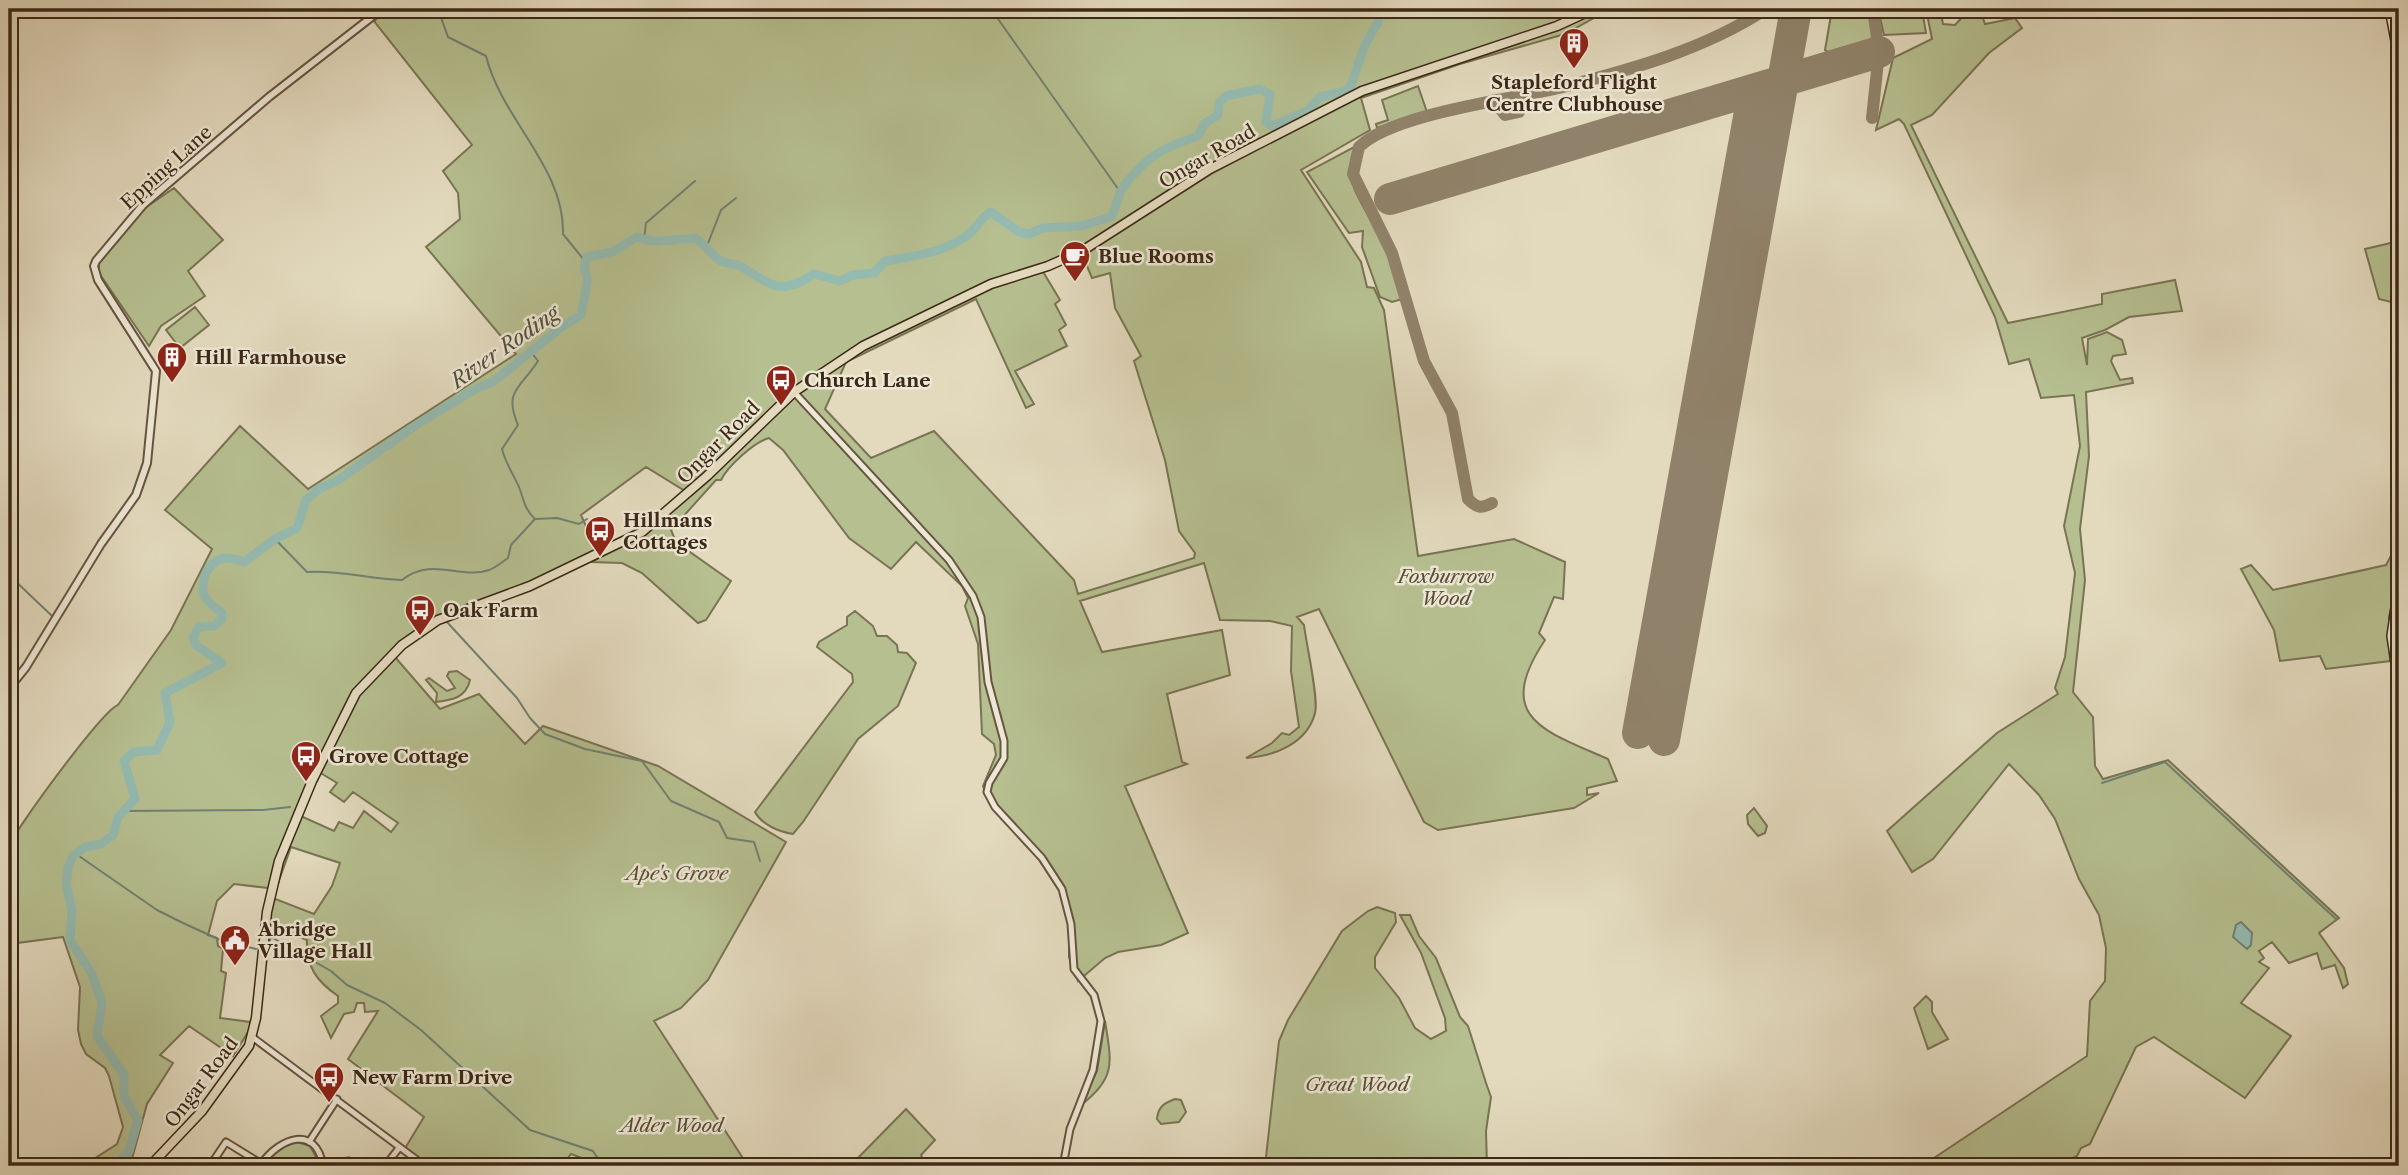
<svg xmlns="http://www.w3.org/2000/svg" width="2408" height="1175" font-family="'Libre Caslon Text',serif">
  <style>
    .green { fill: #b6bf90; stroke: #797453; stroke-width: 2; fill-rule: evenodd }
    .water { fill: #95bbb1; stroke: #718173; stroke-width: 2 }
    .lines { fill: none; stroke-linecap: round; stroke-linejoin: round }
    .stream { stroke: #718173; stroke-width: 2 }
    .river { stroke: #95bbb1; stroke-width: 9 }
    .taxiway { stroke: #90826a; stroke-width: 12 }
    .runway { stroke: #90826a; stroke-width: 32 }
    .minor-casing { stroke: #665540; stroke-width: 9 }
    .tertiary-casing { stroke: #665540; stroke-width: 10 }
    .secondary-casing { stroke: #3c2916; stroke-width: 10 }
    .primary-casing { stroke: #3c2916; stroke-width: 11 }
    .minor { stroke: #ede7d5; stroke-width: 5 }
    .tertiary { stroke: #ede7d5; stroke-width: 6 }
    .secondary { stroke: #ede7d5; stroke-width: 7 }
    .primary { stroke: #e3dabe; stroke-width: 8 }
    .labels { text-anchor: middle; stroke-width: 5; stroke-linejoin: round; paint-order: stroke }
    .poi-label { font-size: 19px; font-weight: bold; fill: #3c2916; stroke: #ede7d5; text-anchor: start }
    .street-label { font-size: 19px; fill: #3c2916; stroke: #ede7d5 }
    .park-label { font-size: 19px; font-style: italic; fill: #5a4e34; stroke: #ede7d5 }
    .water-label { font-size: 21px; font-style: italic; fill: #524e3d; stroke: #ede7d5 }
  </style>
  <rect width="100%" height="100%" fill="#e3dabe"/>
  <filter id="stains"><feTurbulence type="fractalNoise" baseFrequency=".00286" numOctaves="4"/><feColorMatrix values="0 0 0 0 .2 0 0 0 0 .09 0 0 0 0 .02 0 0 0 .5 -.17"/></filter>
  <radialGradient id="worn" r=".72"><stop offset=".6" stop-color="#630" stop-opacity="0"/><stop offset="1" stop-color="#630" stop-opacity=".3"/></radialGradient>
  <path class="green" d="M387,9H1610L1565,34L1460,64L1361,98L1370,130L1301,170L1361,262L1367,287L1374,288L1384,310L1418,556L1514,539L1565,562L1563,599L1554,597L1539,633L1545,640C1493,718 1544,731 1608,759L1617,781L1587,788V795L1599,793L1574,808L1438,830L1424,822L1319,609L1297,617L1304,625C1306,643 1319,699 1315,713C1307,744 1274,756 1246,758L1272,743L1282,733L1289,735L1299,727L1291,671L1292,626L1270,621L1220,620L1204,563L1080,601L1102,652L1222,630L1230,675L1167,694L1182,762L1187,764L1125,786L1188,933L1161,945L1118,952L1105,958L1078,981L1069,957V923L1060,889L1032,850L987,798L983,786L996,755L994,744L982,734L978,644L965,606L968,598L962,586L916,542L891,569L849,538L783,450L769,438C754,442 728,466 721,480H716L671,530L676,542L731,581L706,620L698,623L642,573L622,563L592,562L657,524L715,470L710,469L685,491L646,467L581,515L597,551L552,574L431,621L395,657L440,709L479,694L525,744L543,726L658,766L786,842L708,980L681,1008L654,1021L748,1166H597L598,1164L571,1154L562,1166H427L404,1150L424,1117L348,1059L378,1011L365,1012L364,1003H357L354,1012L344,1014L331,1038L321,1016L338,1003V996C316,981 306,966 307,940L268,924L273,898L314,914L332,886L340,863L291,847L276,889L234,884L217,901L208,935L217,938L218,946L223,949L221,971L226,973L220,1018L250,1022V1029L233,1056L189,1026L160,1055L173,1063L147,1104L130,1166H83L117,1144L123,1127L109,1076L105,1068L86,1054L81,1044L78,1030L80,987L63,937L9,944C9,926 5,858 9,846C16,828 103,710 118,705L171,630L212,549L165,510L240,426L308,489L516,354L426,247L460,219L458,193L443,171L472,145L374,21ZM1082,254L1092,278L1110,273L1115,308L1141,356L1134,361L1165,460L1179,531L1195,553L1194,558L1078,594L1074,580L934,431L871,458L825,409L846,362L976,299L1026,408L1034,404L1015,371L1067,346L1059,330L1066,325L1055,304L1060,300L1042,270L986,287L1024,271ZM314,769L337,783L330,792L344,802L353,792L398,823L391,832L364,811L353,828L339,822L334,831L294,813Z
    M1832,9H1870L1874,39L1828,52L1825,50Z
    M1878,9H1922L1926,33L1884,35Z
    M1926,9H1940L1943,24L1955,25L1970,9H1988L1981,13L1985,24L2015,18L2022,28L1989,53L1932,115L1911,125L2008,323L2102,304V294L2175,280L2182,311L2129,317L2105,330L2082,338L2087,365L2088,339L2107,332L2122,340L2126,354L2113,356L2111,361L2120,380L2132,378L2133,383L2086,392L2089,456L2080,529L2085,580L2073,692L2093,717L2095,766L2103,779L2168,760L2339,918L2319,933L2344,968L2348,984L2343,988L2335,965L2322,969L2317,953L2289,963L2272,942L2259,951L2264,958L2259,962L2269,968L2241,1003L2291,1036L2245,1098L2154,1037L2136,1047L2090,1144L2081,1148L2077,1156L2057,1166H1922L2087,1056L2090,1001L2105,981L2106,948L2099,915L2079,879L2055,819L2039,795L2009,764L1933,859L1912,872L1887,831L1997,733L2058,694L2055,688L2065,657L2075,573L2064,526L2080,446L2074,395L2041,398L2029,359L2009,364L1995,317L1904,124L1899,119L1876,130L1893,58L1932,39Z
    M1418,86L1427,112L1377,128L1376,124L1388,120L1382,100Z
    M1356,146C1338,183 1368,209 1383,241C1392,260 1396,280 1402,299L1392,302L1380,297L1362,247L1363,231L1349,233L1307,172Z
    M174,188L223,240L188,271L205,296L161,326L149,346L99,273V261L142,210Z
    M2399,241V304L2379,299L2365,249Z
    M195,307L209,325L180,348L166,330Z
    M2393,552L2399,555V571L2389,617L2390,661L2326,669L2320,656L2280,661L2274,630L2241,569L2251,565L2273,590L2386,565Z
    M855,611L873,626L877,636H887L897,645L898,652L907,653L916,663L898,706L858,739L803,822L793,834C779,832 761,824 755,812L853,682L852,674L817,647L819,642L847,625V617Z
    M457,671L470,680C466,698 452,700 436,702L437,693L426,680L429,678L447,691L455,688L447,676L449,672Z
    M1754,808L1767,826L1765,833L1758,836L1748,824L1747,815Z
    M1377,907L1395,913L1396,922L1375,957V968L1399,998L1415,1028L1431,1039L1446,1031L1445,1018L1421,953L1400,915H1410L1419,936L1436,958L1460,1017L1468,1026L1486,1083L1491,1097L1486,1131L1487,1166H1265L1279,1041L1288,1020L1342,931L1368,911Z
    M1926,996L1932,1002V1012L1948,1039L1928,1049L1914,1008Z
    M1105,1021C1112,1065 1116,1077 1080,1106L1097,1071Z
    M1175,1099L1181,1100L1186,1112L1179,1122L1161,1124L1157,1119C1158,1107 1164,1103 1175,1099Z
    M906,1109L935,1140L921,1155L926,1166H850Z
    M294,1141L310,1146L321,1166L267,1164L266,1161L276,1149Z"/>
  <path class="water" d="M2241,922L2252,933L2251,945L2247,949L2233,937L2236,925Z"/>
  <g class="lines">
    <path class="stream" d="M438,9L448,37L486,56C502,120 565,168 563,234L584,260
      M991,9L1121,193
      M644,240L646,223L695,181
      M707,246L721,210L736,198
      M531,352L538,361C521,388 503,390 518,425L502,449C506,464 513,474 519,487C524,500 524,508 534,518
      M275,539L307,572C341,570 368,579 402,580C432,556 460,580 489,570C495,568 502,562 508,558L511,545L535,519L557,518L579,524L587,519
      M9,575L52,616
      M447,622L517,698L530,718L545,734L585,749L642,761L671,801L719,822L727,838L754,842L760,861
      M2102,783L2165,762L2336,919
      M123,811L263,810L290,807
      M76,854L157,910L183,923L218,939L256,949
      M268,946L271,937L331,971L347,985L385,1003L421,1030L530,1130L593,1151L603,1166"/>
    <path class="river" d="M116,1166L129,1151L138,1120L124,1096V1075L97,1036L102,1003L92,974L70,940L72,910L66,884L68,868L73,856L85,847L101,844L113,835L118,817L135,799L124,761L134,752L157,750L170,722L165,693L222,663L196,645L193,637L199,627L214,626L222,619V613C216,608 209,604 205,597C198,582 209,558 227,558C233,558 239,561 244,562L275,539L297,528L306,500L320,488L337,481L413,427L477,388L493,382L559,329L581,315L588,279L584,269L587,257L612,252L637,237C655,244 675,240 695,238C705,244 710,253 719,260C725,264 733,263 740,266C772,285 780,297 814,274L840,281L853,275L874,273L885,261C914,256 944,253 968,235C977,228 981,217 991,212L1019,232L1029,234L1043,228L1081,226L1111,217C1116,208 1117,199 1121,191C1142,159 1161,148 1198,136L1204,124L1218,115L1219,103L1226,96L1259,89L1270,94L1266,122L1272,126L1307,111L1320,97L1346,91L1351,85L1365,45L1378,22V9"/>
    <path class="taxiway" d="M1494,100L1505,115L1519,112L1527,94
      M1872,118L1879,52L1873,9
      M1492,503C1481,509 1477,508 1468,499L1452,413L1424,361L1392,253L1353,174L1359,147C1393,113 1515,99 1563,87C1633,69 1705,49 1766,9"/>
    <path class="runway" d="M1390,199L1879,52
      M1638,733L1753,95
      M1664,740L1796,9"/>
    <g class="minor-casing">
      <path id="minor" d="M794,392L949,560L973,596L981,617L988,682L1004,741V758L989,783L987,792L995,807L1042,858L1062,889L1071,924L1074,969L1094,995L1101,1021L1093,1070L1070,1129L1063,1166
        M252,1037L425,1166
        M309,1142L337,1099
        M262,1163C280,1138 316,1124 323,1166
        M323,1164L349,1161
        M210,1166L226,1142L265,1166
        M385,1166L399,1148"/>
    </g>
    <g class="tertiary-casing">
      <path id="tertiary" d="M9,688L26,667L101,544L136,495L147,463L156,371L98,280L94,266L96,261L143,205L269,97L382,9
        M2396,1166L2399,1150"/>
    </g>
    <g class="secondary-casing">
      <path id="secondary" d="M2389,9L2399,62
        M2399,580L2391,636L2399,690
        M9,1162L14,1166"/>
    </g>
    <g class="primary-casing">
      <path id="primary" d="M150,1166L202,1111L249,1046L256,1018L267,912L279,861L312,781L356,693L402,645L438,620L530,586L642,532L707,476L794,392L863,346L991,284L1048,266L1082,251L1210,169L1362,91L1557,26L1594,9"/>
    </g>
    <use href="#minor" class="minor"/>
    <use href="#tertiary" class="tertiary"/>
    <use href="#secondary" class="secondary"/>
    <use href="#primary" class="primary"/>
  </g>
  <defs>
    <g id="building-pin" transform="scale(1.575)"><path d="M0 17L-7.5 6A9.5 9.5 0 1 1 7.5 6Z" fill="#8f2418" stroke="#ede7d5"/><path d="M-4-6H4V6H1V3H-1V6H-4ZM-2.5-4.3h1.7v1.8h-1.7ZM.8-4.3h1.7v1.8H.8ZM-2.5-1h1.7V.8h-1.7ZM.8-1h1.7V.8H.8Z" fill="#fff"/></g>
    <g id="cafe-pin" transform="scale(1.575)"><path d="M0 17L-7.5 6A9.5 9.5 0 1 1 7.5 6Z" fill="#8f2418" stroke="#ede7d5"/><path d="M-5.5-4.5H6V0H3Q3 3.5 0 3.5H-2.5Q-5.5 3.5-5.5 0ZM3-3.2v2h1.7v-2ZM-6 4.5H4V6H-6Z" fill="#fff"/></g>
    <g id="bus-pin" transform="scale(1.575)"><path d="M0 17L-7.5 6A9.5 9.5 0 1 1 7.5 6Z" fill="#8f2418" stroke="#ede7d5"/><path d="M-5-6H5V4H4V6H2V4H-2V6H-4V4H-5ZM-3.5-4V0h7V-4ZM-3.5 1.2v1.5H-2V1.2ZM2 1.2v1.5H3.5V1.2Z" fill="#fff"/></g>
    <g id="civic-pin" transform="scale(1.575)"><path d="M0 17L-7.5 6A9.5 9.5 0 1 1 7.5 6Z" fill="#8f2418" stroke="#ede7d5"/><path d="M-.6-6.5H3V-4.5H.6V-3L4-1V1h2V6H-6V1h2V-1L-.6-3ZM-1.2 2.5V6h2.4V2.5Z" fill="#fff"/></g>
  </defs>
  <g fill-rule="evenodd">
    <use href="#building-pin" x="1574" y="43"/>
    <use href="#cafe-pin" x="1075" y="256"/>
    <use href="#building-pin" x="172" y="357"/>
    <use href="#bus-pin" x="781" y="380"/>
    <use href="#bus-pin" x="600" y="531"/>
    <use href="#bus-pin" x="420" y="610"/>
    <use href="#bus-pin" x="306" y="756"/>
    <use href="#civic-pin" x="235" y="940"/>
    <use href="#bus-pin" x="329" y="1077"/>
  </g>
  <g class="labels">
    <g class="poi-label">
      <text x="1574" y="89" text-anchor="middle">Stapleford Flight<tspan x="1574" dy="22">Centre Clubhouse</tspan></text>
      <text x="1098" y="263">Blue Rooms</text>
      <text x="195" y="364">Hill Farmhouse</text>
      <text x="804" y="387">Church Lane</text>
      <text x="623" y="527">Hillmans<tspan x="623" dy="22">Cottages</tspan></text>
      <text x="443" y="617">Oak Farm</text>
      <text x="329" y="763">Grove Cottage</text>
      <text x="258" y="936">Abridge<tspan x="258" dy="22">Village Hall</tspan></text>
      <text x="352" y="1084">New Farm Drive</text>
    </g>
    <g class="street-label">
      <text transform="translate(1207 156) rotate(-30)" y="7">Ongar Road</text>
      <text transform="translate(166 167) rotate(-42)" y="7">Epping Lane</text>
      <text transform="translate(718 442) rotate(-45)" y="7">Ongar Road</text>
      <text transform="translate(201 1082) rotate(-53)" y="7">Ongar Road</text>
    </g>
    <g class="park-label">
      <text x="1446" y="583">Foxburrow<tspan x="1446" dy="22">Wood</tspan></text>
      <text x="677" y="880">Ape's Grove</text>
      <text x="1357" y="1091">Great Wood</text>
      <text x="672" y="1132">Alder Wood</text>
    </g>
    <g class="water-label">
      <text transform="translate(505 347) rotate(-35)" y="7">River Roding</text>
    </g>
  </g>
  <rect width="2408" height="1175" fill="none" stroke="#e3dabe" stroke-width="35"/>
  <rect x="10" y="10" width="2387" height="1154" fill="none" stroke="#3c2916" stroke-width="3.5"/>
  <rect x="18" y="18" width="2373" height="1140" fill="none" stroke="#3c2916" stroke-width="2"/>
  <rect width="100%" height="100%" filter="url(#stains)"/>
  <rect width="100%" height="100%" fill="url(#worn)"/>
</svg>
